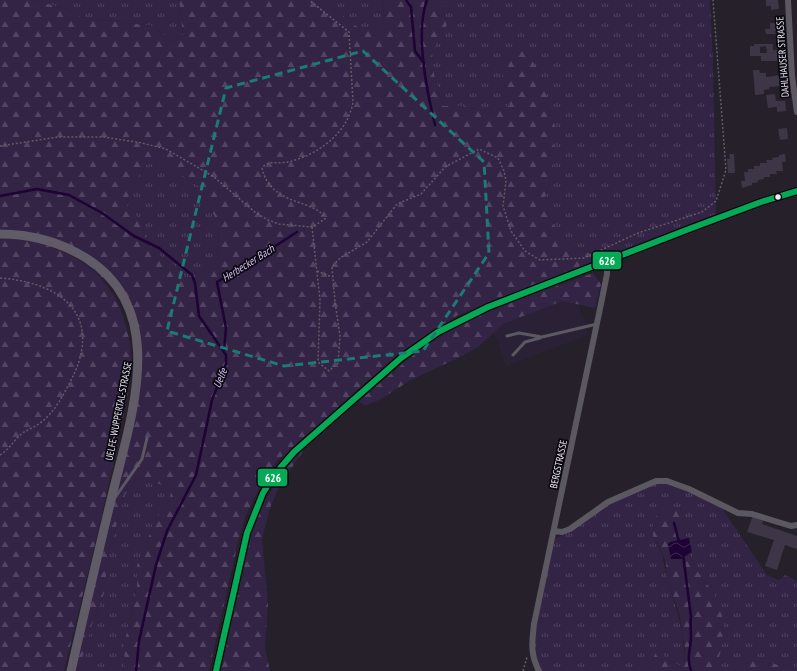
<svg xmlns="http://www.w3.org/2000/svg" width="797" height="671" font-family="'PT Sans Narrow',sans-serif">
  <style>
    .built { fill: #2a2136 }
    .grass { fill: url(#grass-tufts) }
    .forest { fill: url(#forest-firs); fill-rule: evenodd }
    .water { fill: url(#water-waves) }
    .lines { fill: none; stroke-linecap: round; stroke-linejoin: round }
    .stream { stroke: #1e0335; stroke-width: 2.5 }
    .building { fill: #3e3546; fill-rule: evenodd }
    .path { stroke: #615d66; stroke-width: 1.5; stroke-dasharray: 2 2; stroke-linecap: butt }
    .lane { stroke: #5c5862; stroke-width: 3 }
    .street { stroke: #5c5862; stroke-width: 6 }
    .secondary { stroke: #605b66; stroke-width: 9 }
    .bus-1-casing { stroke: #0b0810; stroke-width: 9 }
    .bus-1 { stroke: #06aa56; stroke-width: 6 }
    .marked { fill: none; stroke: #1a7c75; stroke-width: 3; stroke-dasharray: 8 5; stroke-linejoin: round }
    .bus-dot { fill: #f0ebf8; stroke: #0b0810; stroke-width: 1.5 }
    .labels { text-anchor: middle; stroke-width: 3.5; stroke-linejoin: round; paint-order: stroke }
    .street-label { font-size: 10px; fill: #f0ebf8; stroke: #0b0810 }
    .water-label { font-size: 11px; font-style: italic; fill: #d4bcf4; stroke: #0b0810 }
    .line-badge { stroke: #0b0810; stroke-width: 1.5 }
    .badge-label { font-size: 11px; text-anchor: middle; font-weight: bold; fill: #fff }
  </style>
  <defs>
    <pattern id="grass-tufts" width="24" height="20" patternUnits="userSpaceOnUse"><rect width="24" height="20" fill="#332345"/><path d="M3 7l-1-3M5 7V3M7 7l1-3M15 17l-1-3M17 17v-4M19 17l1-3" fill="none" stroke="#514361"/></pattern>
    <pattern id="forest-firs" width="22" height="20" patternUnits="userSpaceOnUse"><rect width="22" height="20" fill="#332345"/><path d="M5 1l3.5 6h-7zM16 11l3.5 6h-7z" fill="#514361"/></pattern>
    <pattern id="water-waves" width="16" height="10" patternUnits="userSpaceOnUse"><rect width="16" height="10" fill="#1e0335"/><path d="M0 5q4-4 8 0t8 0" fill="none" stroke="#3f2853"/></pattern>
  </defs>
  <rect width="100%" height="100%" fill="#25202a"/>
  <path class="built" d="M573,291L586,324V336L506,366L491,324Z"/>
  <path class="grass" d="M33,0H179L183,35L172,42L153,26L80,17L67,9Z
    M322,0H382L384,8L382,27L359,28Z
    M437,0H710L713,62L716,214L601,258L572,246L557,231L549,216L545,198L553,169L502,75L510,105L493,114L464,106H443L434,74L432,50L447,25L442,5Z
    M160,161L202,188L219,227L217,263L186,279L178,268L153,251L140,220L127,206L130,189L146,165Z
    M137,477L171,488L170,499L156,519L137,565V586L124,645L125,671H79L90,630L106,588V562L125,495Z
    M657,482L671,484L721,507L767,575L779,580L785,575L797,581V667L751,661L734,671H692L695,670L715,595L692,564L680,507L653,537C664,552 663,563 668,580C676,611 687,635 684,668L670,661L657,650L647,671H539C526,641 547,572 554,539L567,533L608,503Z"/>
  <path class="forest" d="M0,0H33L67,9L80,17L153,26L172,42L183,35L179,0H322L359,28L382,27L384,8L382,0H437L442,5L447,25L432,51L434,74L443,106H464L493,114L510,105L502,75L506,51L528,52L543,81L554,123L553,169L545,198L549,216L557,231L572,246L601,258L458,315L398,354L278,460L261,484L246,515L239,538L209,671H125L124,645L137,586V565L156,519L170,499L171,488L137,477L125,495L106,562V588L90,630L79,671H71L127,431L139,356L122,296L72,251L0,234ZM160,161L202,188L219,227L217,263L186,278L178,268L153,251L140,220L127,206L130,189L146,165Z
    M19,236C59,249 90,257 114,296C124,313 131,339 131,360C130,395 120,430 113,464C98,534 81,602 64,671H0V237Z
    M593,273L601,284L595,308L562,301L503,324L478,347L462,356L411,380L379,400L364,406L359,401C385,379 410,356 438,338C482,310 544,291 593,273Z
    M310,441L280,485L270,508L262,539L268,605L265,648L270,671H221L250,537C263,497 282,472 310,441Z
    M680,507L692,564L715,595L724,622L721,651L716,666L692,671H647L657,650L670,661L684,667L685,649L680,616L667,579L666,563L659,545L653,537V520L664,508Z
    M751,661L797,667V671H734Z"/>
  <path class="water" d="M689,538L692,553L681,559H671L668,544L670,542Z"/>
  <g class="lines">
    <path class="stream" d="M406,0L411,7L415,51L424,63
      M427,0C415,32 427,92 435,125
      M0,196L37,189L69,195L102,213L134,236L159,248L192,275L195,283L199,316L226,355V364L212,400L196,475L167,531L156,565L139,641L136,671
      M224,350L226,328L217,282L243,267L297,232
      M674,523L679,542
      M683,554L691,617C690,624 691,629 691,636C691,650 686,656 691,671"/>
  </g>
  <path class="building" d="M766,0H778L779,9L771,10V6H766Z
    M770,23H779V34H766L765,29H770Z
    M754,44H773V50H780V61H761V56H750V46H754ZM766,46L767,53H760V47Z
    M753,70H759L760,73H766V77L781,75L783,86L769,87V89L764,90V94L755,95Z
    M775,94L776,101H785L786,111L777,112V107L768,108L766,95Z
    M787,128L788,139L780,140L778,129Z
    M729,154H734L735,173H728L727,159H730Z
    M785,154L786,162H782L783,171H776L777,174H770V177H764V179L758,180V182L752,183V185L742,188L741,181H745L744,172H748V169H754V166H760V163H767L766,160H773L772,158L779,157V155Z
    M753,515L764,519L762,524L797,536V549L785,545L777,570L765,566L774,540L747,532Z"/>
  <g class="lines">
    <path class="path" d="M0,146L58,137H104L142,143L166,149L214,177L256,213L268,220L279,224L312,227L325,219C318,199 270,207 262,168C268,160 279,164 288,162C318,155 348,133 353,102L349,32L309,0
      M312,227L320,300L318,362L329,371L338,363L340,336L335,302L332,267L340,258L367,242L397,204L421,194L445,167L479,149L498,158L504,171L506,181L503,206L511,231L525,251L540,260L584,258L638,233L702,212L716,201L726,170L713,0
      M317,271L332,277
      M0,278C66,283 105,319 69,384C62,397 56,409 45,419C39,425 31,428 24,432C15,438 10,449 0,455
      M523,671L527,657"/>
    <path class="lane" d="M507,336L519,333L542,337L597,324
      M513,355L525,342L540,338
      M114,499L142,459L147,438"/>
    <path class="street" d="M788,0L792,76L797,112
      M554,531L562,532L570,529L608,502L656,481H667L689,489L738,513L752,514L791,526L797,525
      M539,671C530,654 532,642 534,624L601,304L607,274V261"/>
    <path class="secondary" d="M0,234C31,234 60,242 86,258C172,312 129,422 111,500C97,557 84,614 71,671
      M216,671L247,533L263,493L275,474L294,452L401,358L438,332L488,307L689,229L761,202L797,191"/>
    <g class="bus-1-casing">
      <path id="bus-1" d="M216,671L247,533L263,493L275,474L294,452L401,358L438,332L488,307L689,229L761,202L797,191"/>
    </g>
    <use href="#bus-1" class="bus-1"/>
  </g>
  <path class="marked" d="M363,51L484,162L489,253L423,351L284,366L167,331L226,88Z"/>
  <circle class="bus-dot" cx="778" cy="197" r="3.5"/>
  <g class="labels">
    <g class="street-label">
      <text transform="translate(782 57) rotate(-94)" y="4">DAHLHAUSER STRASSE</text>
      <text transform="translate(118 411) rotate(-79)" y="4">UELFE-WUPPERTAL-STRASSE</text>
      <text transform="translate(558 464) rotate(-78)" y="4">BERGSTRASSE</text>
    </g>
    <g class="water-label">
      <text transform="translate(248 263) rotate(-32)" y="4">Herbecker Bach</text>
      <text transform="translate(220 378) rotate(-68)" y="4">Uelfe</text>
    </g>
  </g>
  <g class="line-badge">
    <rect x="592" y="251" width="30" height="19" rx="4" fill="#06aa56"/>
    <rect x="257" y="468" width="31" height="19" rx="4" fill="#06aa56"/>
  </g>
  <g class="badge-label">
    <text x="607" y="265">626</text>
    <text x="273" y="482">626</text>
  </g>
</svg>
